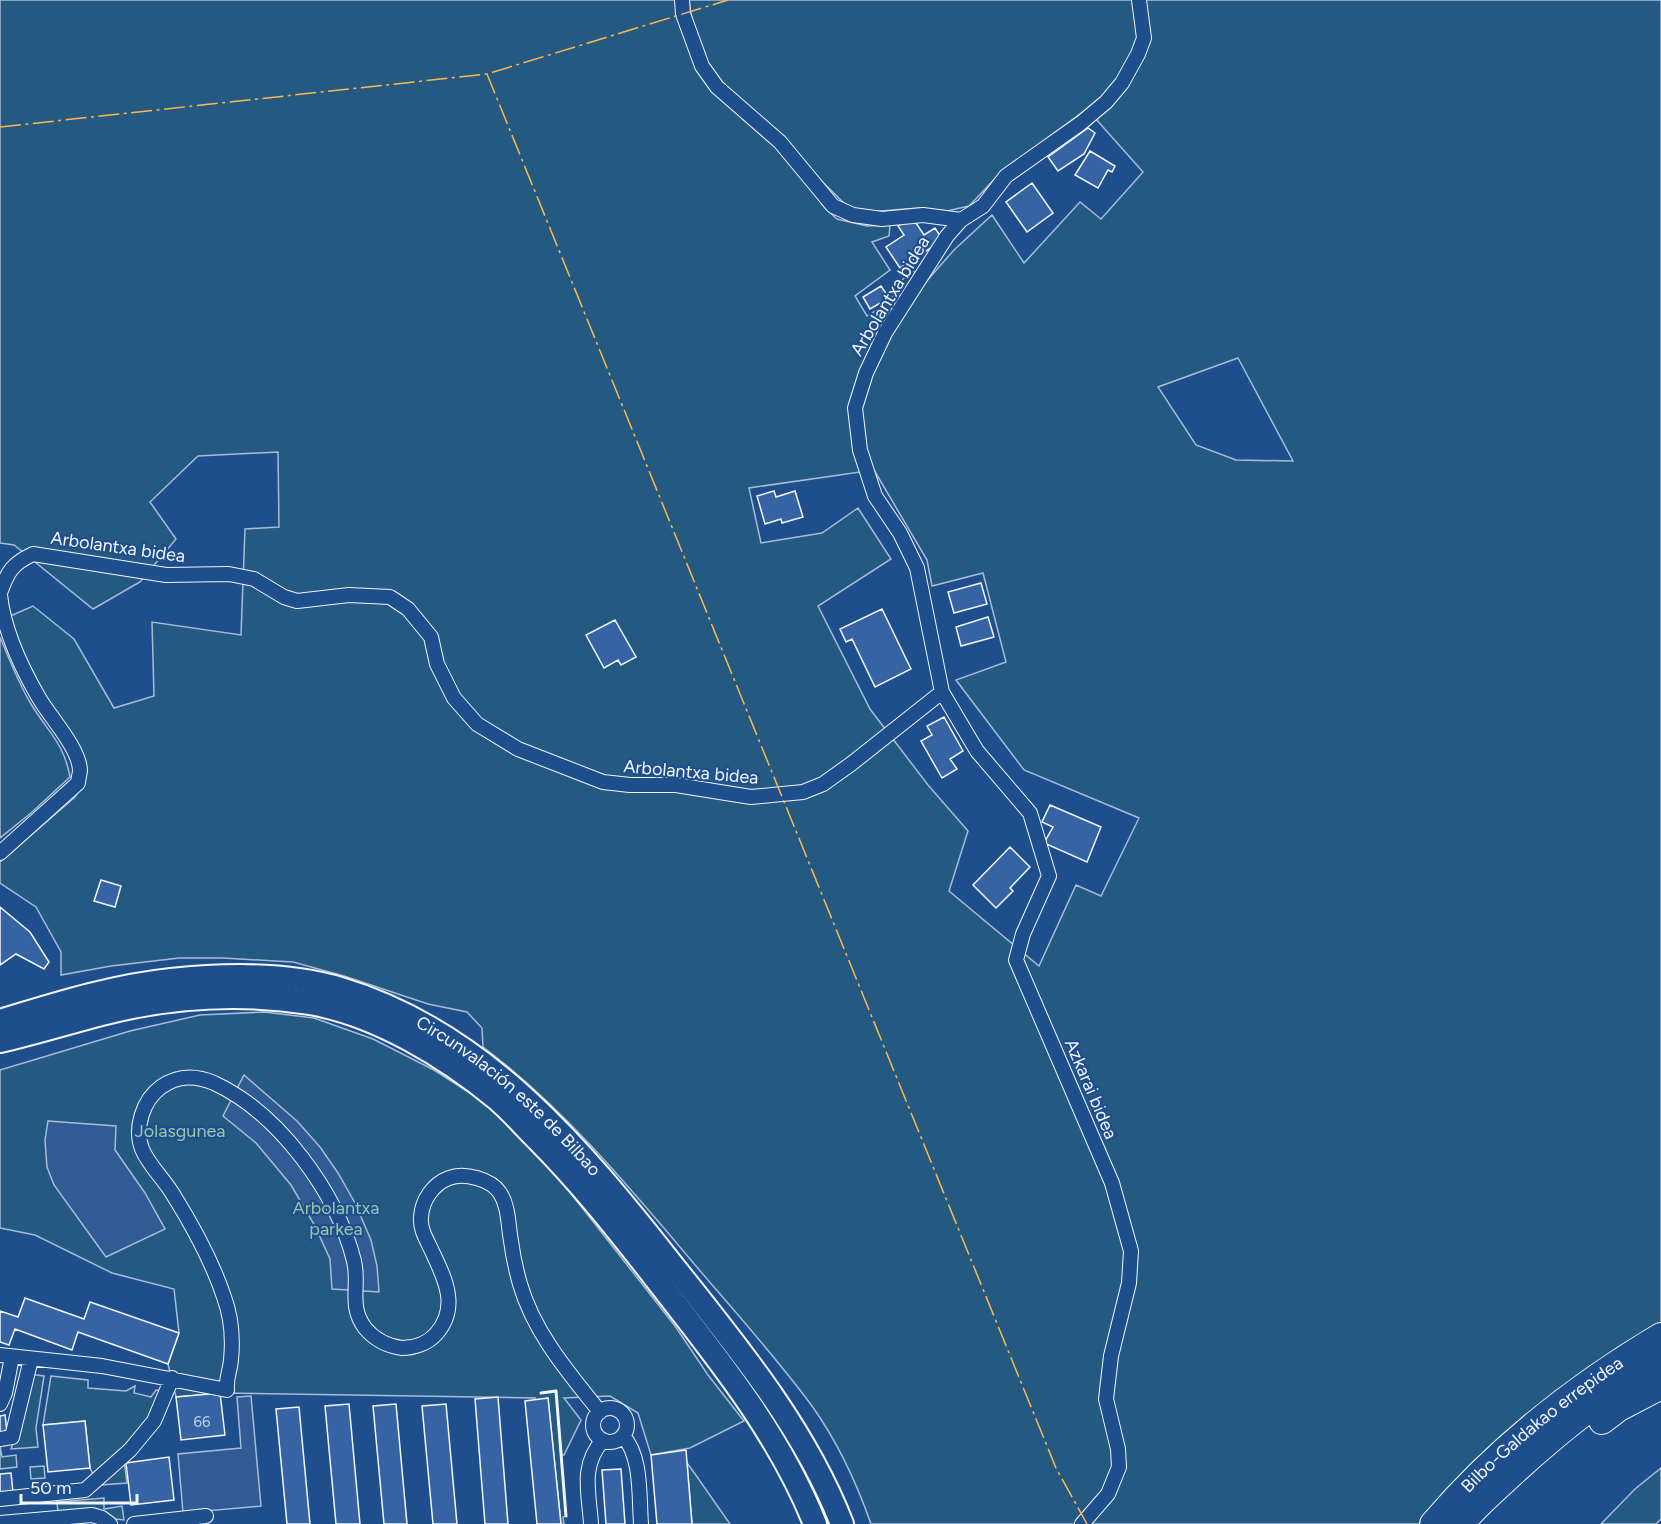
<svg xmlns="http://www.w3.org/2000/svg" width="1661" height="1524" font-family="Figtree,sans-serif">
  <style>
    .green { fill: #245a82; stroke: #a8bbd7; stroke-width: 1.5; fill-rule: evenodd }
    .parking { fill: #305b95; stroke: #a8bbd7; stroke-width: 1.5 }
    .building { fill: #3563a3; stroke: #f2f6ff; stroke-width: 1.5 }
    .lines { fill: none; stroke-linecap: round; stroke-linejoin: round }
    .street-casing { stroke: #f2f6ff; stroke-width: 16 }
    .primary-casing { stroke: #f2f6ff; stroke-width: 26 }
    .highway-casing { stroke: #f2f6ff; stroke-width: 28 }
    .street { stroke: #1f4e8c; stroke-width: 14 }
    .primary { stroke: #1f4e8c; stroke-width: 22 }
    .highway { stroke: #1f4e8c; stroke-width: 26 }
    .wall { stroke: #f2f6ff; stroke-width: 3 }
    .power { stroke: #ffb74d; stroke-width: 1.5; stroke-dasharray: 21 4.5 3 4.5; stroke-linecap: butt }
    .labels { text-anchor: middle; stroke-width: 4.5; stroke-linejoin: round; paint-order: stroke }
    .number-label { font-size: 15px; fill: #c3d1e8 }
    .street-label { font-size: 18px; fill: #f2f6ff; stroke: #1f4e8c }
    .park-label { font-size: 18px; fill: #97c8a6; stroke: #1f4e8c }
  </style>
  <rect width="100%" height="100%" fill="#1f4e8c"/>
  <path class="green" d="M0,0H677L680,26L698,70L774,144L805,180L824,207L837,219L867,226L890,225L889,236L872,242L890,270L855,296L867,316L884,306L895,294L902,280L913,270L924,284L954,250L992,215L1024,263L1080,202L1101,219L1143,172L1087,109L1003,170L969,206L947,211L919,208L868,212L847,206L716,77C701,52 692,29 689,0H1661V1337L1434,1524H871C857,1484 837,1441 812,1406C776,1357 735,1312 696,1266C630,1188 564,1108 483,1047L482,1028L467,1012L428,1004L344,976L293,962L223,958H179L111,966L61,975V952L36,907L0,883V862L75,797L83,784L87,772L83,758L45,698L27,664L8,617L33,606L74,639L114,708L154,696L152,622L241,635L245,529L279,527L278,452L198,456L150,502L176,539L140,582L93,609L14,545L0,543ZM1238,358L1293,461L1236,460L1196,445L1158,387ZM874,470L927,560L932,586L983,573L1006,662L956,680L1024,770L1139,818L1101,896L1076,885L1039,966L949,891L968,831L928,785L870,709L818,606L891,559L858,508L822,533L761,543L749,488Z
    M0,637C9,659 19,684 31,704C48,732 64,743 70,777L31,813L0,838Z
    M264,1012L314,1018L373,1039L434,1070L478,1098L540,1154L675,1326L708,1375L744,1421L690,1448L651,1455L638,1413L610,1396L564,1398L581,1420L564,1455H561L566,1516L563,1517L564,1524H561L548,1398L534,1400L535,1398L220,1393L176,1397L168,1364L179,1333L174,1289L112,1273L35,1235L0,1228V1070L130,1031L200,1015Z
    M29,1374L44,1376L36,1428L38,1447L11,1449L20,1422Z
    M51,1376L88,1380V1388L126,1391L135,1386L134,1393L151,1397L156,1390L164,1391L144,1426L132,1442L93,1474L90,1468L85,1421L43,1425Z
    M0,1446L2,1457L16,1455L17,1467L0,1469Z
    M124,1460L127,1483L100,1485Z
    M687,1463L693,1471L730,1524H692Z
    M44,1466L45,1478L31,1479L30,1467Z
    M1661,1468V1519L1656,1524H1601L1635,1489Z
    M104,1498V1509L122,1506L124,1520L58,1512L57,1502Z"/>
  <path class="parking" d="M244,1075L297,1121L320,1147L338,1173L355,1203L371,1240L377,1266L379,1292L332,1289L330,1259L315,1226L291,1185L256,1143L223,1116Z
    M48,1121L116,1126L115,1150L145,1193L165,1229L106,1257L54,1185L47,1167L45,1140Z
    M251,1396L261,1506L183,1513L178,1454L241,1448L237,1397Z"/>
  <path class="building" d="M1088,128L1095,133L1084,154L1058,171L1048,157Z
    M1090,151L1115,166L1112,172L1108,170L1098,188L1075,175Z
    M1032,183L1053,213L1027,232L1006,202Z
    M912,217L924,235L935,228L943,240L900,268L886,247L904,235L898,226Z
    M881,286L889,298L870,309L863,297Z
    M774,491L776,497L795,491L803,517L782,523L781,519L765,524L757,496Z
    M981,583L987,604L954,613L948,592Z
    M882,609L911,669L875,687L852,639L846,642L840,629Z
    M988,617L994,637L961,646L956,627Z
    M615,620L636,657L621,665L618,660L604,668L586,635Z
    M944,717L963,751L950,759L957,769L942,778L921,741L932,735L927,726Z
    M1050,805L1101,827L1087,862L1044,843L1053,827L1042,822Z
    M1010,847L1030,867L1010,888L1013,891L996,908L973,885Z
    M101,880L121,886L115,907L94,901Z
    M0,907L30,932L49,962L44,969L16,954L0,965Z
    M25,1298L84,1319L90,1302L179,1333L168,1364L78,1332L72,1350L15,1329L9,1345L0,1342V1311L18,1317Z
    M220,1393L225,1435L181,1440L176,1397Z
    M498,1397L508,1524H485L475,1399Z
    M548,1398L561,1524H537L525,1401Z
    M349,1404L360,1524H336L325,1406Z
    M396,1404L407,1524H384L373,1406Z
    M446,1404L457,1524H433L422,1406Z
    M299,1407L310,1524H287L276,1409Z
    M5,1415L7,1432L0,1433V1416Z
    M85,1421L90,1468L48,1472L43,1425Z
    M686,1450L692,1524H657L651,1455Z
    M169,1457L174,1500L131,1505L126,1463Z
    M621,1469L625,1524H606L602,1470Z
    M11,1473L13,1492L0,1494V1474Z"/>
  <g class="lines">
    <g class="street-casing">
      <path id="street" d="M682,0L683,14L702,66L717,87L780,142L833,206L853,215L882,219L923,215L961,220
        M0,593C8,571 12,564 33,554L166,575L229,574L254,579L284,597L297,601L349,595L390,597L408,609L431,637L437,664L454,698L477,724L518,749L603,782L630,785H676L751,797L803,792L823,784L851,764L942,692
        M0,595C4,631 21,667 39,698C50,717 79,748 80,770C80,774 78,779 78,783L0,853
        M0,1355L102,1366L227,1390C226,1376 230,1372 231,1360C233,1340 231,1316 224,1297C212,1261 194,1228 174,1196C165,1180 149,1166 142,1149C134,1128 143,1100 161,1087C178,1075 195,1075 214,1083C279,1113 337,1193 354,1261C360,1286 348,1305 365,1328C375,1340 387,1346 402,1348C415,1348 428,1343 436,1334C461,1306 443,1275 430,1247C425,1237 420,1228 421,1217C422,1200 433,1184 449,1178C464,1172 491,1179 500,1193C509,1207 508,1225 511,1241C513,1256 516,1270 520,1284C534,1333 569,1373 600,1412
        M0,1404L5,1393L12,1357
        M593 1425a17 17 0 1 1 34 0a17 17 0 1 1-34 0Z
        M623,1436C642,1456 639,1497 641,1524
        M0,1439L12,1437L31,1359
        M0,1499L85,1490L130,1450L154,1421L172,1378
        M0,1523L92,1515L102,1518L110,1524
        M134,1524L206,1516
        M591,1524C589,1492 580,1466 603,1440
        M1082,1524L1108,1494L1119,1467L1118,1449L1106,1399L1111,1356L1129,1283L1131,1251L1112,1183L1016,960L1023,934L1049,876L1030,813L977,751L942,692L917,568L900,533L875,496L860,450L855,408L866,373L885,333L947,236L961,220L983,206L1006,176L1081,123L1106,102L1122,83L1138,54L1144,38L1139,0"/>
    </g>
    <g class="primary-casing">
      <g id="primary">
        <path id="s1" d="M0,1021C56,1004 113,986 171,980C227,974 287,973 341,989C484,1032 581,1149 670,1262C735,1344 804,1426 842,1524"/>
        <path d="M0,1041C40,1032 79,1019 118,1010C180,996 247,993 309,1003C376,1014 446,1057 497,1099C511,1111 523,1125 535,1137C579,1181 618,1230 656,1279C716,1356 779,1433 815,1524"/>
      </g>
    </g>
    <g class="highway-casing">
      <g id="highway">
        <path d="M1602,1421L1619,1408L1661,1386"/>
        <path id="s2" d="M1433,1524C1496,1450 1577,1386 1661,1336"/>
        <path d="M1461,1524C1473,1509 1489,1495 1503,1482C1551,1437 1604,1394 1661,1360"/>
      </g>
    </g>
    <use href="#street" class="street"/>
    <use href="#primary" class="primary"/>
    <use href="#highway" class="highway"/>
    <path class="wall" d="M541,1393L556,1391L566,1516"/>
    <path class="power" d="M487,74L1056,1468L1087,1524
      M0,127L487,74L728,0"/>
  </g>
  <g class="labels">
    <g class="number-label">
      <text x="202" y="1427">66</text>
    </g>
    <g class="street-label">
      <text transform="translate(890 296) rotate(-59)" y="6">Arbolantxa bidea</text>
      <text transform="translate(118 547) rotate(8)" y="6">Arbolantxa bidea</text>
      <text transform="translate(691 772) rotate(5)" y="6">Arbolantxa bidea</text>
      <text transform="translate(1091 1089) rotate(67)" y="6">Azkarai bidea</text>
      <text dy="6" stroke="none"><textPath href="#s1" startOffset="549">Circunvalación este de Bilbao</textPath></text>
      <text dy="6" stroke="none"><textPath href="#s2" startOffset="148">Bilbo-Galdakao errepidea</textPath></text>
    </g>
    <g class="park-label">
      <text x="180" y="1137">Jolasgunea</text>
      <text x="336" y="1214">Arbolantxa<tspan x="336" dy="21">parkea</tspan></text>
    </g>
  </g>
  <path d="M21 1494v9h116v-9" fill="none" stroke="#f2f6ff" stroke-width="3"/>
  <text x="30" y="1494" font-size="18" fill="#f2f6ff" stroke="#1f4e8c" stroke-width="4.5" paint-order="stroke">50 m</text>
</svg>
